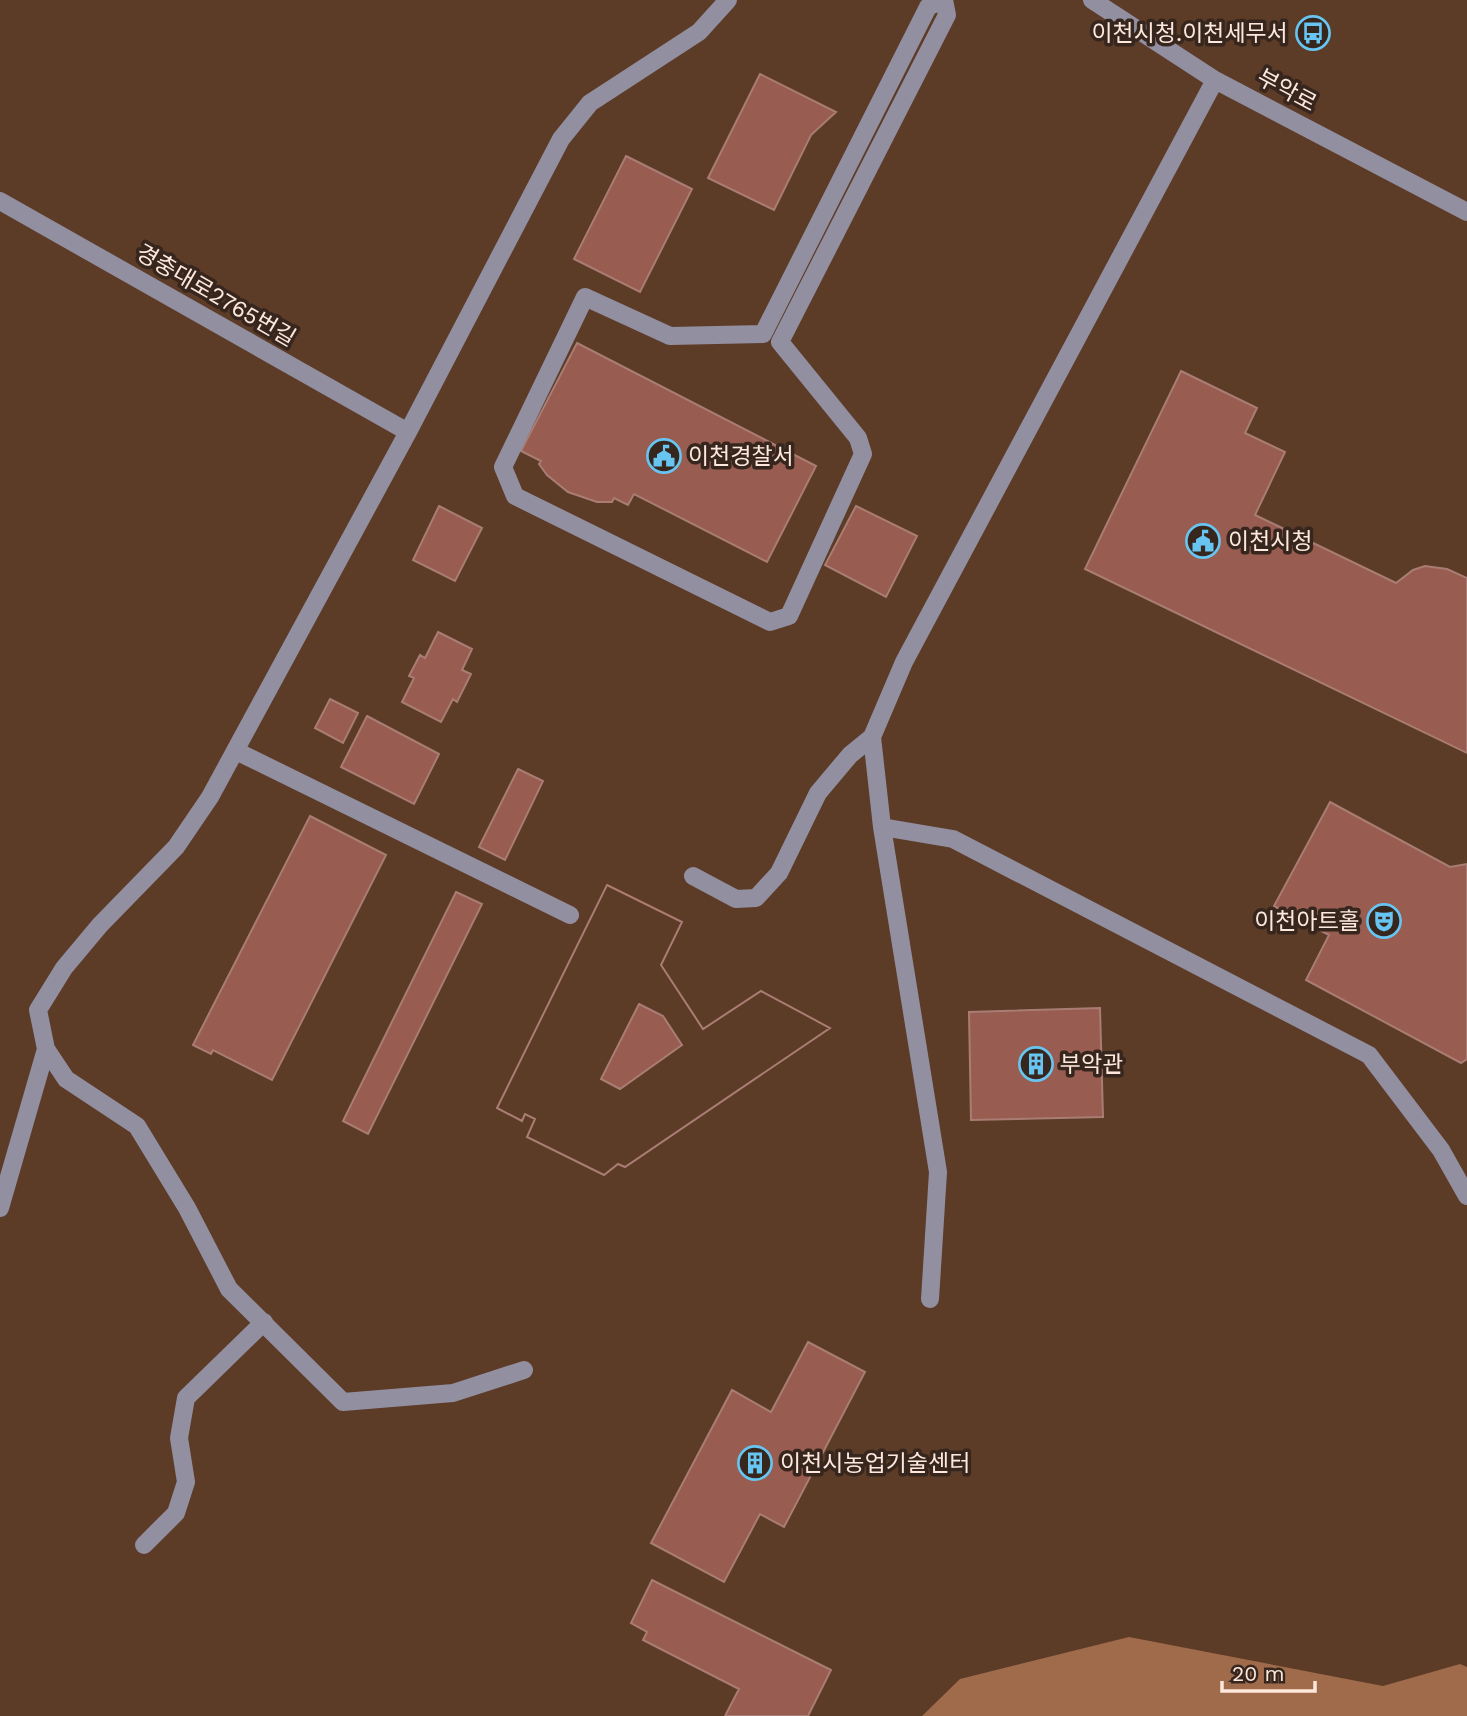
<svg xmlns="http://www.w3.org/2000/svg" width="1467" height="1716" font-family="'Work Sans','Noto Sans KR',sans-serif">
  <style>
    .forest { fill: #a06b4b }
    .building { fill: #985c50; stroke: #a97d74; stroke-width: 2; fill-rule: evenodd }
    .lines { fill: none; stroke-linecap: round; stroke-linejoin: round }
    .minor { stroke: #928fa1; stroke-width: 18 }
    .labels { text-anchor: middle; stroke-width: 7; stroke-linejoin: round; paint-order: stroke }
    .poi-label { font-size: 23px; fill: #fee8dd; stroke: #36261d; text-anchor: start }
    .street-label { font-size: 23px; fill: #fee8dd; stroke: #36261d }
  </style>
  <rect width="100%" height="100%" fill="#5c3b27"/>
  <path class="forest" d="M1129,1637L1383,1686L1460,1664L1467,1667V1716H922L960,1679Z"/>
  <path class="building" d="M760,74L836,112L811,135L774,210L708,178Z
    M626,156L692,189L640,292L574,259Z
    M577,343L816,466L767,562L634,494L628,505L614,498L612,502H597L568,492L547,475L539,464L541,461L521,451Z
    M1181,371L1257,408L1245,433L1285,452L1255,515L1396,583L1413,570L1425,566L1447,569L1467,578V753L1085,569Z
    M439,506L482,528L455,581L413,560Z
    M856,506L917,536L886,597L825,565Z
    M438,632L472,649L462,670L471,674L457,702L453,699L441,722L402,702L414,678L409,676L420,655L425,658Z
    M330,699L358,713L343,743L315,728Z
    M367,716L439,754L414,804L341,767Z
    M518,769L543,781L505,860L479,847Z
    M1330,802L1450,867L1467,864V1059L1461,1063L1306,980L1329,935L1274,906Z
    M310,816L386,855L272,1080L213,1050L211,1054L193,1045Z
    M607,885L682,922L661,965L703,1029L761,991L830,1028L625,1167L618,1164L604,1175L527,1137L535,1119L525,1114L522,1121L497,1108ZM639,1004L663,1016L682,1045L620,1089L601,1079Z
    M607,885L682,922L661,965L703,1029L761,991L830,1028L625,1167L618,1164L604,1175L527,1137L535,1119L525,1114L522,1121L497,1108Z
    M456,892L482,904L368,1134L343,1121Z
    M1100,1008L1103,1117L971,1120L969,1012Z
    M808,1342L865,1372L784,1527L760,1514L724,1582L651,1543L732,1390L771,1412Z
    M652,1580L831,1670L808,1716H725L739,1689L643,1640L647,1632L631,1623Z"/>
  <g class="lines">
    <path class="minor" d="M942,0L928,7L763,334L670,336L585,297L503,467L515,496L770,622L789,616L863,454L858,438L780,342L947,15L944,0
      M1092,0L1215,80L1467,212
      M0,201L408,432
      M236,751L570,915
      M882,827L953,839L1369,1055L1441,1150L1467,1196
      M693,876L736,899L756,898L779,873L818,793L850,755L872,737
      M0,1208L46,1049
      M930,1299L938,1172L882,827L872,737L904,662L1215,80
      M524,1370L453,1393L343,1402L229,1289L187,1208L137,1126L66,1079L46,1049L38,1010L64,968L100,925L176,847L210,797L408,432L561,139L590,103L699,32L728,0
      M144,1545L176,1513L186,1482L179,1438L186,1398L264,1322"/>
  </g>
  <defs>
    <g id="bus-ring" transform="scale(1.75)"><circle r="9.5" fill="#36261d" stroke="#68c4f0" stroke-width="1.5"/><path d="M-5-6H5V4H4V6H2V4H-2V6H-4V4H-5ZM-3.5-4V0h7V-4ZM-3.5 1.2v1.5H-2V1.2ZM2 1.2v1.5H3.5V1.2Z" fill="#68c4f0"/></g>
    <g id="civic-ring" transform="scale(1.75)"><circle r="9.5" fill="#36261d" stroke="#68c4f0" stroke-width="1.5"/><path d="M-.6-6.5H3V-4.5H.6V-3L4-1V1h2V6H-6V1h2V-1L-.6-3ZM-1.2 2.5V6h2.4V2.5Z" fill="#68c4f0"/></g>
    <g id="theatre-ring" transform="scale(1.75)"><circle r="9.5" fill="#36261d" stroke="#68c4f0" stroke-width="1.5"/><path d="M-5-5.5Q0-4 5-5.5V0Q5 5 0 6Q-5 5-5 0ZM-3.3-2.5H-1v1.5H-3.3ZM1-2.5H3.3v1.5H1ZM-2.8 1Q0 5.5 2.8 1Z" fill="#68c4f0"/></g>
    <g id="building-ring" transform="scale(1.75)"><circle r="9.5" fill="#36261d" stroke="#68c4f0" stroke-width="1.5"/><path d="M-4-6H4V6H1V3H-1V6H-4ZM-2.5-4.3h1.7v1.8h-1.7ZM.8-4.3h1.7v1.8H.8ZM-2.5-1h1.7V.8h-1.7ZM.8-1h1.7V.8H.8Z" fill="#68c4f0"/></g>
  </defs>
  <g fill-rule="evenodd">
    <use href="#bus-ring" x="1313" y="33"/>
    <use href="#civic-ring" x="664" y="456"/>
    <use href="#civic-ring" x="1203" y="541"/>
    <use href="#theatre-ring" x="1384" y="921"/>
    <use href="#building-ring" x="1036" y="1064"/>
    <use href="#building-ring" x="755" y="1463"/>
  </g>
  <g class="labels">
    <g class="poi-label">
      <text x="1288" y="41" text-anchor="end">이천시청.이천세무서</text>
      <text x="688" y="464">이천경찰서</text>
      <text x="1228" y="549">이천시청</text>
      <text x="1360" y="929" text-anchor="end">이천아트홀</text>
      <text x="1060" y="1072">부악관</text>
      <text x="780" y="1471">이천시농업기술센터</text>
    </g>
    <g class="street-label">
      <text transform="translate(1287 90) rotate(28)" y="8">부악로</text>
      <text transform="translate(216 295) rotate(30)" y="8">경충대로2765번길</text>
    </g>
  </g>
  <path d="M1222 1681v10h93v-10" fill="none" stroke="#fee8dd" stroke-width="3.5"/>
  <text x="1232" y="1681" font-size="21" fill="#fee8dd" stroke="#36261d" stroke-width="5" paint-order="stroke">20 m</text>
</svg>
